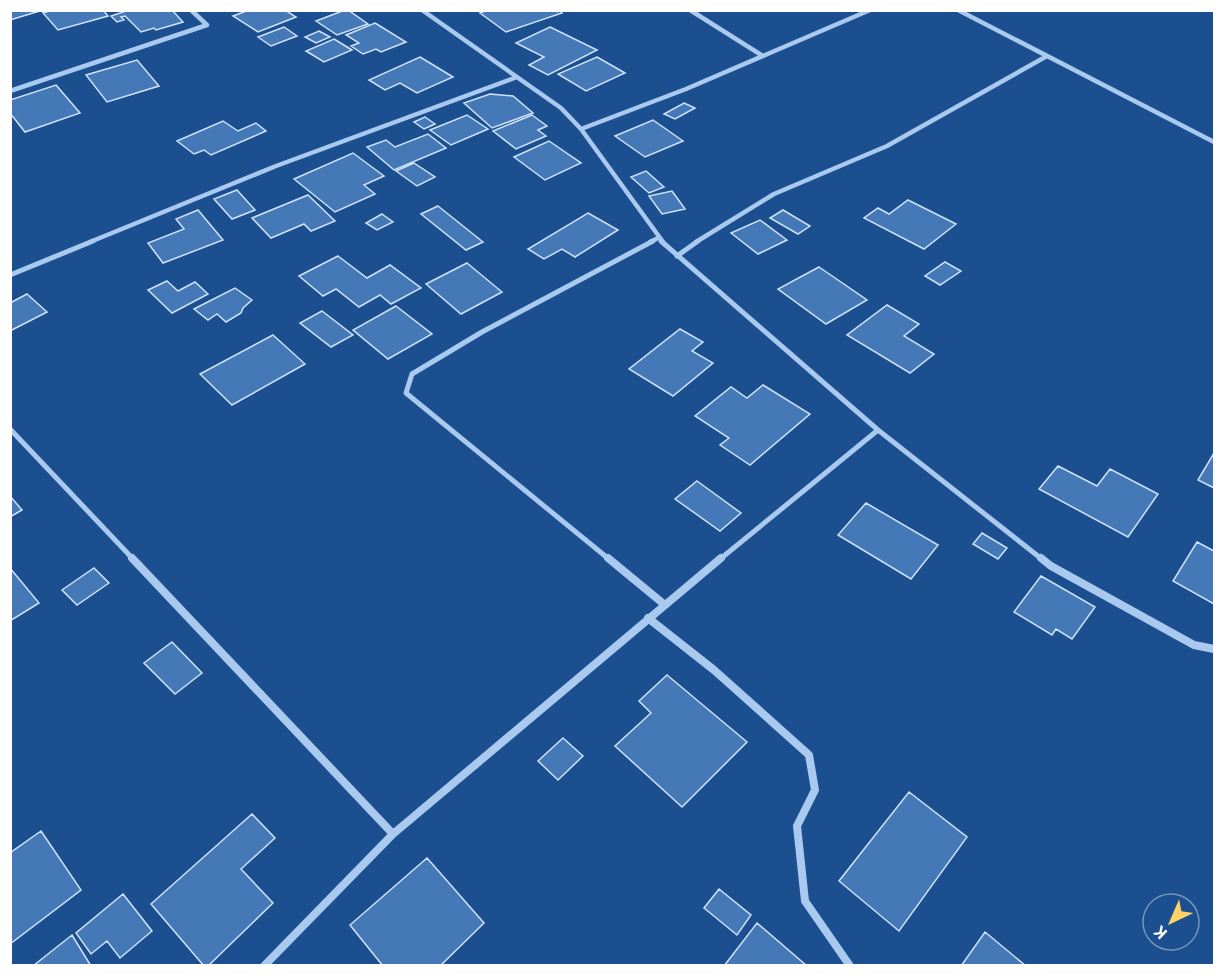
<svg xmlns="http://www.w3.org/2000/svg" width="1225" height="976" font-family="'Noto Sans',sans-serif">
  <style>
    .building { fill: #4478b7; stroke: #cfe3fa; stroke-width: 1.5 }
    .lines { fill: none; stroke-linecap: round; stroke-linejoin: round }
    .minor-far2 { stroke: #a9c9ee; stroke-width: 4.5 }
    .minor-far1 { stroke: #a9c9ee; stroke-width: 5 }
    .minor { stroke: #a9c9ee; stroke-width: 8 }
  </style>
  <rect width="100%" height="100%" fill="#1b4f8f"/>
  <path class="building" d="M10,10H43L10,20Z
    M53,10H103L108,16L58,30L43,13Z
    M129,10H172L183,22L156,30L154,28L141,32L125,16L121,17L124,20L117,22L111,16Z
    M249,10H285L296,17L258,32L233,16Z
    M345,10H348L368,24L337,35L316,21Z
    M488,10H559L562,13L506,32L480,13Z
    M375,23L406,42L381,52L376,49L363,54L351,46L359,43L346,35Z
    M284,27L297,36L271,46L258,37Z
    M550,27L597,50L548,75L529,65L544,57L516,43Z
    M319,31L330,37L316,43L305,37Z
    M334,39L352,50L324,62L306,51Z
    M420,57L453,77L417,93L400,83L385,90L369,80Z
    M597,57L625,73L586,91L558,74Z
    M137,60L159,86L107,102L86,75Z
    M56,85L80,113L25,132L10,113V100Z
    M490,94L513,96L533,113L492,128L464,103Z
    M684,103L695,108L675,119L664,114Z
    M467,115L488,129L451,145L430,130Z
    M532,115L547,126L538,130L546,136L516,149L493,131Z
    M425,117L435,124L424,129L414,122Z
    M653,120L683,141L645,157L615,136Z
    M223,121L238,131L256,123L266,131L211,155L204,150L194,154L177,141Z
    M428,134L446,148L394,170L367,147L386,140L395,147Z
    M549,141L581,163L545,180L514,157Z
    M353,153L384,176L364,185L375,194L335,212L294,179Z
    M414,163L435,177L417,186L396,171Z
    M646,171L664,187L649,193L631,177Z
    M237,190L255,210L232,219L214,199Z
    M672,191L685,209L662,214L649,196Z
    M308,195L335,221L311,231L304,224L271,238L252,218Z
    M908,200L956,224L924,249L864,218L878,208L889,214Z
    M438,206L483,242L466,250L421,214Z
    M198,210L223,240L163,263L148,243L184,229L176,219Z
    M783,210L810,226L798,234L770,218Z
    M588,213L618,230L575,257L562,249L544,259L528,249Z
    M382,214L393,222L377,230L366,223Z
    M760,220L787,240L758,254L731,233Z
    M338,256L367,278L390,265L421,288L391,304L380,295L359,307L336,289L323,296L299,276Z
    M945,262L961,271L940,285L925,276Z
    M467,263L502,292L461,314L426,284Z
    M819,267L867,300L826,324L778,289Z
    M167,281L178,291L195,282L208,294L172,313L148,290Z
    M235,288L252,300L243,308L241,313L226,322L217,314L208,320L194,309Z
    M27,294L47,312L10,331V303Z
    M887,305L919,324L904,336L934,354L910,373L847,335Z
    M396,306L432,334L388,359L353,330Z
    M322,311L353,335L331,347L300,323Z
    M680,329L703,342L692,351L713,363L673,396L629,369Z
    M273,335L305,364L232,405L200,374Z
    M763,385L810,414L750,465L720,445L729,438L695,416L731,387L747,398Z
    M1214,453V488L1198,480Z
    M1058,466L1097,486L1110,469L1158,494L1128,537L1039,489Z
    M697,481L741,513L720,531L675,499Z
    M10,496L22,510L10,517Z
    M866,503L938,545L911,579L838,535Z
    M982,533L1007,548L998,559L973,544Z
    M1197,542L1214,551V604L1173,581Z
    M10,568L39,603L10,621Z
    M94,568L109,583L77,605L62,590Z
    M1041,576L1095,607L1072,639L1056,629L1052,635L1014,612Z
    M172,642L202,673L175,694L144,663Z
    M667,675L747,742L682,807L615,746L651,713L639,701Z
    M563,738L583,756L558,780L538,761Z
    M909,792L967,837L899,931L839,881Z
    M252,814L275,838L241,869L273,903L208,966H204L151,904Z
    M41,831L81,890L10,944V853Z
    M427,858L484,923L440,966H383L350,925Z
    M719,889L751,915L737,935L704,908Z
    M123,894L152,931L120,958L107,941L91,954L76,933Z
    M757,923L807,966H724Z
    M985,932L1026,966H961Z
    M72,935L91,966H33Z"/>
  <g class="lines">
    <path class="minor-far2" d="M422,10L561,108L581,129L663,242
      M690,10L763,56
      M958,10L1214,142
      M10,91L207,25L191,10
      M581,129L686,89L870,10
      M90,242L276,166L517,77
      M650,242L658,238
      M696,242L774,194L887,146L1047,56"/>
    <path class="minor-far1" d="M661,241L878,430L1043,560
      M677,256L698,241
      M10,275L93,241
      M10,429L134,560
      M610,560L406,393L412,374L482,332L653,241
      M719,560L878,430"/>
    <path class="minor" d="M132,558L393,834
      M608,558L665,605
      M1041,558L1051,566L1194,645L1214,649
      M648,618L714,670L809,755L815,790L797,826L805,901L850,966
      M264,966L393,834L721,558"/>
  </g>
  <rect width="1225" height="976" fill="none" stroke="#ffffff" stroke-width="24"/>
  <g transform="translate(1171 922) rotate(224)"><circle r="28" fill="#1b4f8f" stroke="#7695bc" stroke-width="1.5"/>
  <path d="M0-4.5L10 22L0 15L-10 22Z" fill="#ffd166"/>
  <text y="-9" font-size="16" font-weight="bold" text-anchor="middle" fill="#ffffff">K</text>
  </g>
</svg>
